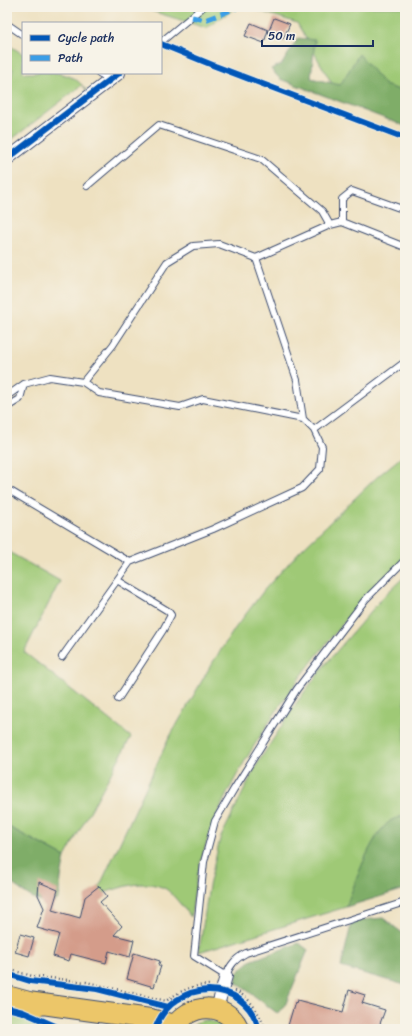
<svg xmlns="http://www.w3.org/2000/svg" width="412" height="1036" font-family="Sriracha,sans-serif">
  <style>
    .green { fill: #9fc976; stroke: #5d7c6a }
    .forest { fill: #7fad67; stroke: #4d6e62 }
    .building { fill: #d49c8a }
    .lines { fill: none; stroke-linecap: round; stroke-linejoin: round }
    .service-casing { stroke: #3b4a6d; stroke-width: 8 }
    .minor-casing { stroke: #3b4a6d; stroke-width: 14 }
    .primary-casing { stroke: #3b4a6d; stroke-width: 22 }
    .path { stroke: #3b4a6d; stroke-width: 2.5; stroke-dasharray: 1 3; stroke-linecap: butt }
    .service { stroke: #fff; stroke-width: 6 }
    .minor { stroke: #fff; stroke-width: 12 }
    .primary { stroke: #ecc669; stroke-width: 20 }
    .quiet { stroke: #3b9de6; stroke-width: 5; stroke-dasharray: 10 5; stroke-linecap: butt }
    .cycleway-casing { stroke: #f7f3e8; stroke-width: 8 }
    .cycleway { stroke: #0057b8; stroke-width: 6 }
  </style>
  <rect width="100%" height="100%" fill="#f7f3e8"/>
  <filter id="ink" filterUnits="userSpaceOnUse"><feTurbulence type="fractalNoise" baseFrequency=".025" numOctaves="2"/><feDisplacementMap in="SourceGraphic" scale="8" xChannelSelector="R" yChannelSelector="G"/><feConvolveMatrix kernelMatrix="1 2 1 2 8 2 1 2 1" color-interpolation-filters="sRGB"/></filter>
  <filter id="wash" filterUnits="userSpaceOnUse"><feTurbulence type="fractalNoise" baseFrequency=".012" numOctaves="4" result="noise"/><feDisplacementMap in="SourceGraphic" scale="16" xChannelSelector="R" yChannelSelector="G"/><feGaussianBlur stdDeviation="0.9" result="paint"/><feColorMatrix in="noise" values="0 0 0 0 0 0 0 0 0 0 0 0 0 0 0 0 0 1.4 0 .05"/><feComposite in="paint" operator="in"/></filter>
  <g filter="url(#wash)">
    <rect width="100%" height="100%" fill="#eee1c1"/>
    <path class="green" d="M139,7H237L206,28Z
      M247,7H405V124L338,94L297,23Z
      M7,44L23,54V73C48,73 71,68 87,91L82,85L7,143V85L10,82L13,69L7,68Z
      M405,454V559C350,611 305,666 264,730C239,769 216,809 203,854C196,875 194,896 191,917C186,911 172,893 166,889C143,877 117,889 95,896L168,740L211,665L236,627L265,589L299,552L378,476Z
      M7,551L60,581L24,652L131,737L65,857L7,826Z
      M405,576V816L398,817L366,857L346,907L199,952L209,886L220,839L256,766L297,702L324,666L384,596Z
      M7,1013L53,1029H7Z
      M205,1020L218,1023L225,1029H189L198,1022Z"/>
    <path class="forest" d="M298,38L315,40L311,78L340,85L359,54L385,85L405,92V126L280,79L271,69L282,64Z
      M405,816V889L346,907C356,881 369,838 390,821C395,818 400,817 405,816Z
      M7,826L65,857C64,864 62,871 61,878C60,884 61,891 59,897C51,916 17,887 7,880Z
      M383,918L405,935V942L402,954L405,956V985L341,967L352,921Z
      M299,943L308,950L284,1008L277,1013L236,982L237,973L250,961Z"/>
    <g id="blocks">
      <path class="building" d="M274,18L290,24L283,39L268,33Z
        M251,23L268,30L264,43L245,36Z
        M39,882L58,890L52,910L80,918L85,897L99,886L107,896L100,902L122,926L114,935L134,940L130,957L109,951L106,963L71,954L69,961L53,956L59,934L37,928L44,908L38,895Z
        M20,934L34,938L29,956L15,952Z
        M134,953L160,961L158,966H161L154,987L127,979Z
        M349,990L365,995L362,1003L385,1010L378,1029H287L295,1002L296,1003L297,1000L343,1012Z"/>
    </g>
  </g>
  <g filter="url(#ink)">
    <use href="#blocks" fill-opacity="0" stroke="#3b4a6d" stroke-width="1"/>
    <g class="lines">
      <g class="service-casing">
        <path id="service" d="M7,24L23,35
          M161,42L203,7
          M99,73L110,79
          M87,186L159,125L261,159L322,211L330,225
          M342,222V199L352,191L405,210
          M83,382L113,345L167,262L193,246L219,244L256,258L330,225L342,222L405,247
          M7,396L24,384L50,377L83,382L99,393L180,407L203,399L303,419
          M7,407L20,399L24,384
          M314,430L405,362
          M7,489L130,562
          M405,560L365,600L297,689L234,789L215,821L204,862L194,956L226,976C230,965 235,959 246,953L405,902
          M117,580L168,611L171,615L163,630L118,699
          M62,657L130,562L213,529L302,488L320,469L322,447L314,430L303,419L297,380L256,258"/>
      </g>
      <g class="minor-casing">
        <path id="minor" d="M7,159L119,73
          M217,1009L226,976"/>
      </g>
      <g class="primary-casing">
        <path id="primary" d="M7,996L40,1005
          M28,1002L150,1019L176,1025
          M174,1029C187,1002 227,1001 239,1029"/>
      </g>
      <path class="path" d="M7,969L32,976L86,982L166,1001C180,991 193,985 211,985
        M235,991C250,997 260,1014 265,1029"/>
      <use href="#service" class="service"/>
      <use href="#minor" class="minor"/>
      <use href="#primary" class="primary"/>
      <path class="quiet" d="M192,17L205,20L239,7"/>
      <g class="cycleway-casing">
        <path id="cycleway" d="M161,44L215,66L405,138
          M7,159L119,73
          M7,974L30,981L97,989L168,1007
          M7,1008L23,1012L62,1029
          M155,1029C173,978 245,976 259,1029"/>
      </g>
      <use href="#cycleway" class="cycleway"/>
    </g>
  </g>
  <rect width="412" height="1036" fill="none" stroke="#f7f3e8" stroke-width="24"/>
  <rect x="22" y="22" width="140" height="52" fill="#f7f3e8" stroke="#9fa5b1"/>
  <rect x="30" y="35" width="20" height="6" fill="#0057b8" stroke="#9fa5b1"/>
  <text x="58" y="42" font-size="12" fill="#1b2f5e">Cycle path</text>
  <rect x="30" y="55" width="20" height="6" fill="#3b9de6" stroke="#9fa5b1"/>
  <text x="58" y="62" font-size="12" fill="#1b2f5e">Path</text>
  <path d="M262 40v6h111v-6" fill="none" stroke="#1b2f5e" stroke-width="2"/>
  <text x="268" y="40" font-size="12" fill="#1b2f5e" stroke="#f7f3e8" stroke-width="3" paint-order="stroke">50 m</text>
</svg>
